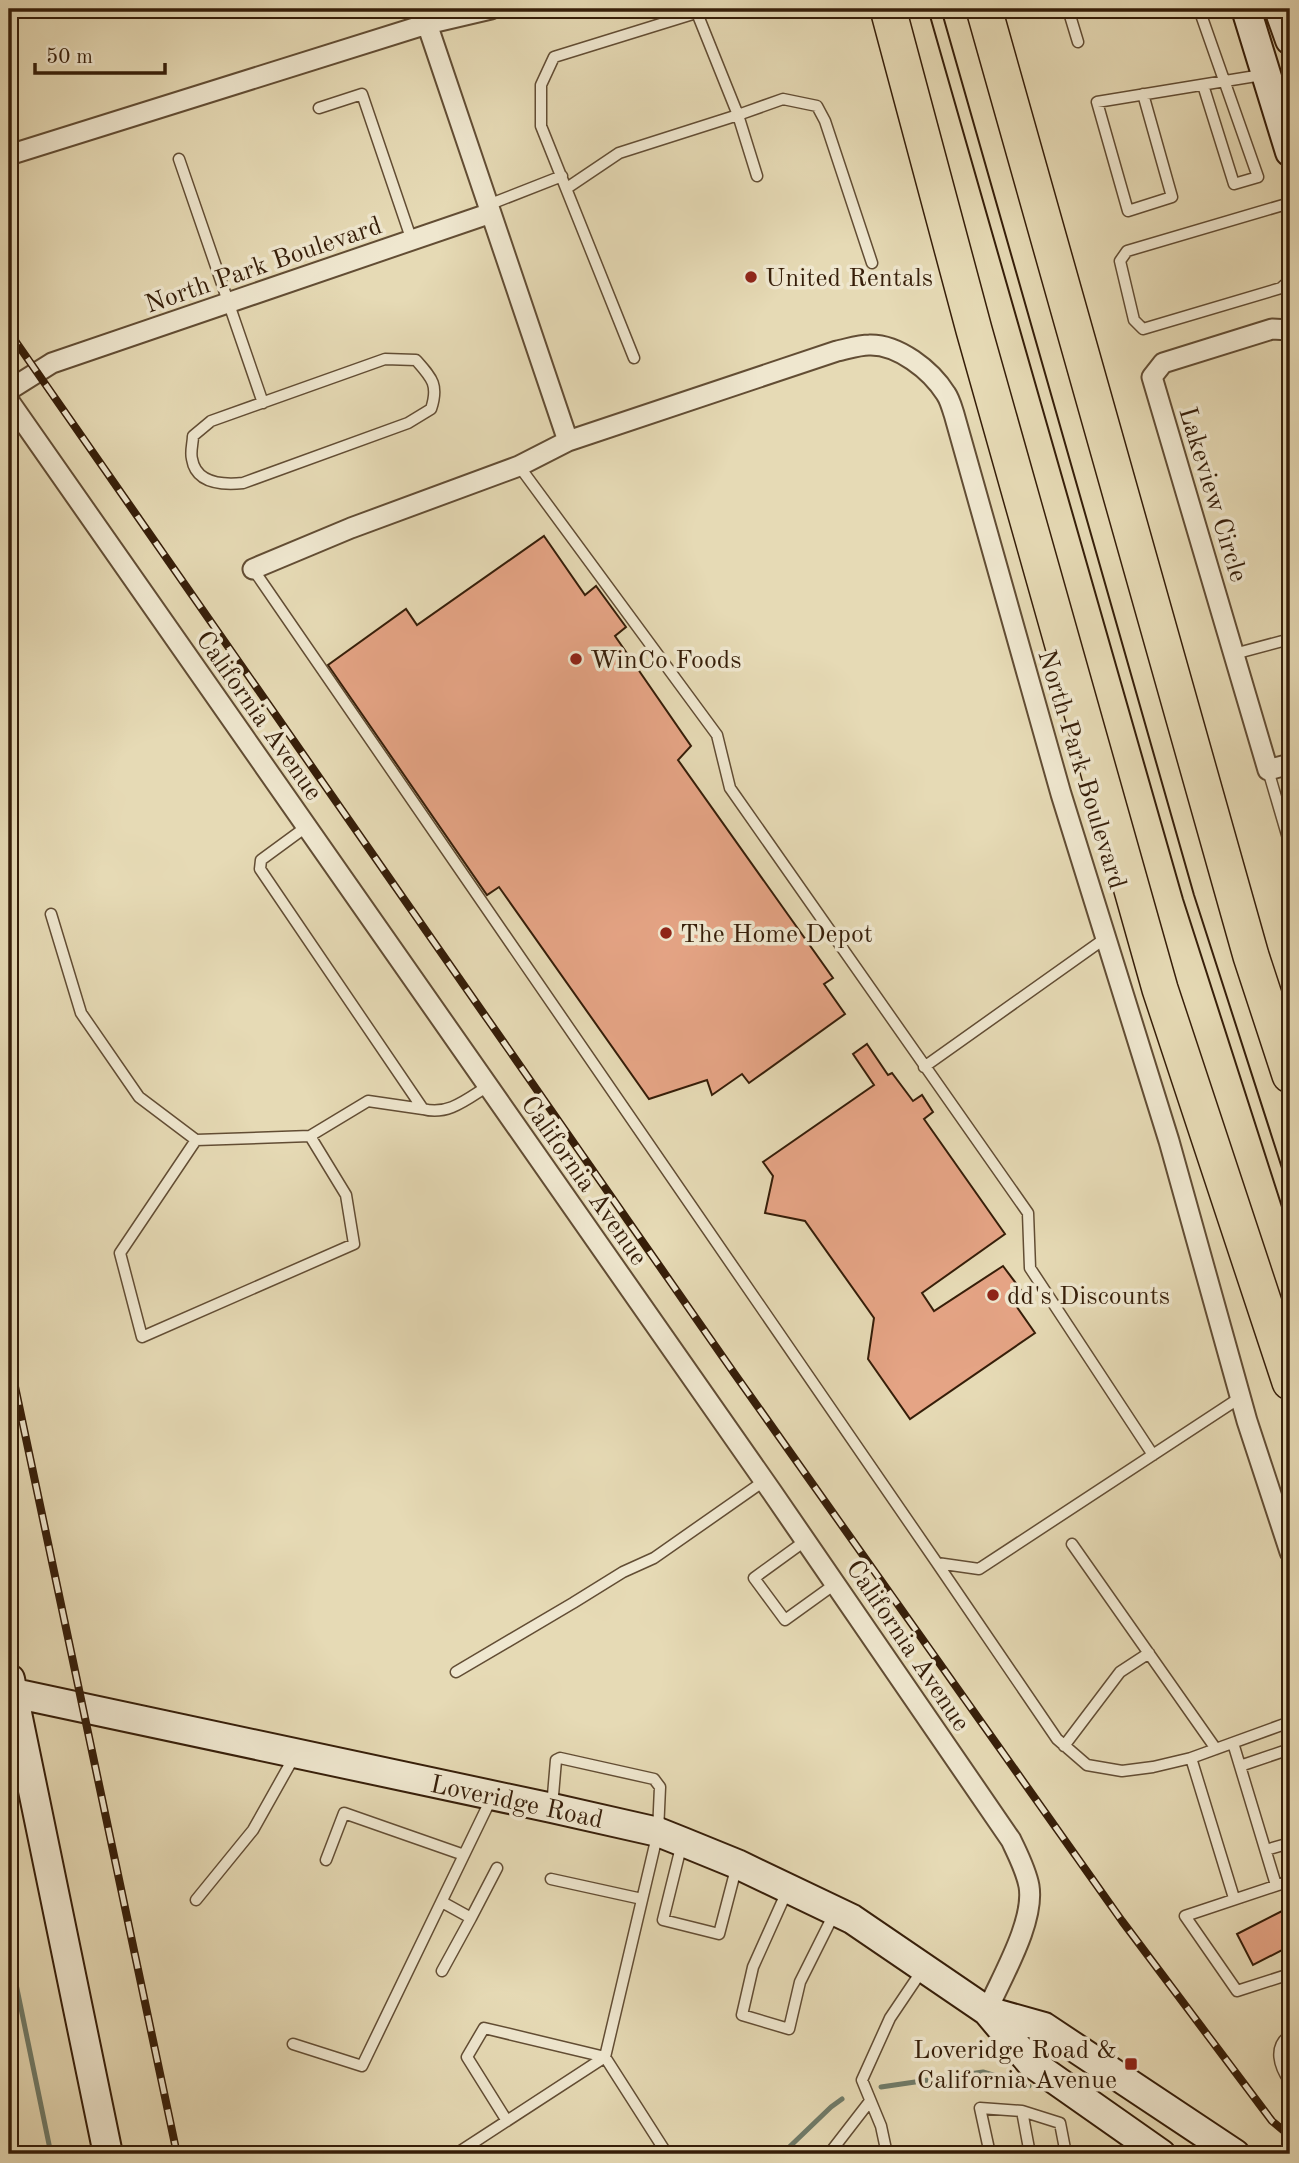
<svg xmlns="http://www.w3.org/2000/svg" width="1299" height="2163" font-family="'Old Standard TT',serif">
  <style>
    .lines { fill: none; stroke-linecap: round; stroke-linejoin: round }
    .stream { stroke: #707c6a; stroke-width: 5 }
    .building { fill: #e5a485; stroke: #361e09; stroke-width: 2 }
    .lane-casing { stroke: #624d34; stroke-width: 13 }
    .street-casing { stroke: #624d34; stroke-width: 23 }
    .secondary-casing { stroke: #361e09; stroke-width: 32 }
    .highway-casing { stroke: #361e09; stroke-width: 38 }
    .lane { stroke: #efe7cf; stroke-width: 10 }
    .street { stroke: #efe7cf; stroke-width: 19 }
    .secondary { stroke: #efe7cf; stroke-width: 28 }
    .highway { stroke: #e6dab5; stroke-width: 35 }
    .tram { stroke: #361e09; stroke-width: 2 }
    .rail-casing { stroke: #361e09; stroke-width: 8 }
    .rail { stroke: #efe7cf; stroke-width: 5; stroke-dasharray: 16; stroke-linecap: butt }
    .poi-dot { fill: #8f2418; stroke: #efe7cf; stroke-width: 2.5 }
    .labels { text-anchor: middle; stroke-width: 7; stroke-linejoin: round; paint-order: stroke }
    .street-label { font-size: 26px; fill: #361e09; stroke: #efe7cf }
    .poi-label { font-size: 26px; fill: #361e09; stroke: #efe7cf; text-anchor: start }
  </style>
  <rect width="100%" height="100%" fill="#e6dab5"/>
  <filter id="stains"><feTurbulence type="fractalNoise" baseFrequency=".00286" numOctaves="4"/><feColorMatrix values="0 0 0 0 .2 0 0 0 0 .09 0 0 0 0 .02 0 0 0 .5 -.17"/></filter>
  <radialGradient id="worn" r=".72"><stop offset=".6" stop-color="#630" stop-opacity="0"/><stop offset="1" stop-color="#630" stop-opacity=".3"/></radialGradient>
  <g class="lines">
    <path class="stream" d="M9,1950L51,2154
      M881,2087L983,2072L1029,2086
      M782,2154L831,2107L842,2099"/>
  </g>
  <path class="building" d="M544,536L585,595L596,586L626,627L615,636L691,746L678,760L833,978L824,984L845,1014L749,1083L742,1074L712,1095L707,1080L649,1099L499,887L487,895L328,665L406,609L417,625Z
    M867,1044L888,1075L892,1073L913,1101L922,1095L933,1112L924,1119L1005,1234L922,1293L934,1311L1003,1266L1021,1290L1010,1297L1035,1333L910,1419L868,1359L874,1318L805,1221L765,1213L773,1176L763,1162L874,1085L853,1054Z
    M1290,1907V1946L1253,1965L1237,1934Z"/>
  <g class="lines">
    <g class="lane-casing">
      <path id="lane" d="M1068,9L1078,42
        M1199,9L1258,177L1234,184L1203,85
        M1143,94L1172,197L1128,211L1097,102L1262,75
        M319,108L362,94L412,241
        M179,159L263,403
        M757,176L738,115L783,99L817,106L825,121L872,263
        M567,188L619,153L738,115L697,13
        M1290,203L1127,251L1120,261L1134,320L1143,329L1281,288L1290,280
        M488,205L562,176
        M634,358L541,126V85L554,57L709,9
        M385,359L416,360C432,378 439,385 431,409L408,423L243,483C223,485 196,484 192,459C190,452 193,443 193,436L211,421Z
        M519,466L717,735L730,788L1028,1213L1030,1268L1153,1455
        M253,569L937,1563L979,1569L1241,1397
        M1234,654L1290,639
        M1268,770L1290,845
        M306,827L261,860L260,869L423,1109C448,1116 467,1099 488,1086
        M51,914L81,1013L139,1097L196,1140
        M924,1067L1107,937
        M310,1136L196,1140L120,1253L142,1337L354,1244L346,1195L310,1136L368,1101L423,1109
        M805,1541L754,1578L785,1620L835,1584
        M1072,1544L1216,1749
        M937,1563L1057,1739L1087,1765L1122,1771L1153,1767L1191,1758
        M456,1672L573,1603L623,1572L654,1558L764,1481
        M1233,1743L1276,1885
        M1064,1746L1120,1672L1149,1653
        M1240,1766L1290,1749
        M682,1843L663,1920L719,1934L737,1865
        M1266,1850L1290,1843
        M326,1860L344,1813L464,1855
        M551,1879L642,1899
        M1290,1881L1185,1916L1237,1991L1290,1974
        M788,1889L753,1967L742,2015L789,2029L800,1982L834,1914
        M1234,1898L1191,1758L1290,1722
        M196,1900L253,1830L294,1757
        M442,1902L471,1918L442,1971
        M471,1918L497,1868
        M1290,2035C1273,2047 1279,2066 1290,2082
        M1290,2043L1287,2053L1290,2065
        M293,2044L362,2066L491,1799
        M1022,2111L1030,2154
        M507,2121L467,2057L484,2028L605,2057L658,1832L660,1787L654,1779L560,1758L556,1760L552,1807
        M456,2154L605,2057L667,2154
        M829,2154L870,2101
        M887,2154L881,2126L862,2080L890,2018L923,1969
        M990,2154L980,2108L1022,2111L1060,2123L1066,2154"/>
    </g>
    <g class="street-casing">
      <path id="street" d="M422,9L568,441
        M9,155L427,24L491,9
        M1290,330L1272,329L1163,363L1152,377L1268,770L1290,764
        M9,390L52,363L491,213
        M9,401L772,1492L1011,1840C1018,1855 1026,1870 1029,1886C1035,1922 1001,1978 987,2011
        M253,569L351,528L519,466L568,441L837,351C847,349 859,345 869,345C898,344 931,370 946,394C950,400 952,408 954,414L1061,794L1169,1141L1247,1421L1290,1552"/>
    </g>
    <g class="secondary-casing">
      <path id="secondary" d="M1246,9L1290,152
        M1279,9L1290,40
        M10,1679L108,2154
        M9,1692L552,1808L658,1832L683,1842L737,1864L852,1919L987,2011L1030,2062L1161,2154
        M987,2011L1044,2027L1235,2154"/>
    </g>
    <g class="highway-casing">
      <path id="highway" d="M888,9L974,330L1160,989L1290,1382
        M984,9L1251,956L1290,1075"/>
    </g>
    <use href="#lane" class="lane"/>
    <use href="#street" class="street"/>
    <use href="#secondary" class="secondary"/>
    <use href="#highway" class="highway"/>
    <path class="tram" d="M928,9L1183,899L1290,1232
      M941,9L1194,895L1290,1193"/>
    <g class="rail-casing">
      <path id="rail" d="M9,332L734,1373L1122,1921L1272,2121L1290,2136
        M9,1358L177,2154"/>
    </g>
    <use href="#rail" class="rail"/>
  </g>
  <g class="poi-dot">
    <circle cx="751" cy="277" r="7"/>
    <circle cx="576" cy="659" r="7"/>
    <circle cx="666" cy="933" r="7"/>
    <circle cx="993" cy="1295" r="7"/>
    <rect x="1124" y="2057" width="14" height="14" rx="3.5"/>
  </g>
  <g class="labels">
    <g class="street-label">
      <text transform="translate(263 264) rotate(-19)" y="9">North Park Boulevard</text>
      <text transform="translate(1214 494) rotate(73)" y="9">Lakeview Circle</text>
      <text transform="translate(260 715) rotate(55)" y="9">California Avenue</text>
      <text transform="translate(1083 769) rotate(73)" y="9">North Park Boulevard</text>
      <text transform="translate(585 1180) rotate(55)" y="9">California Avenue</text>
      <text transform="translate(909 1645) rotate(56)" y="9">California Avenue</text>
      <text transform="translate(517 1801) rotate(12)" y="9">Loveridge Road</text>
    </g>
    <g class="poi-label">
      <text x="765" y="286">United Rentals</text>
      <text x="590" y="668">WinCo Foods</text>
      <text x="680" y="942">The Home Depot</text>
      <text x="1007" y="1304">dd's Discounts</text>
      <text x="1117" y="2058" text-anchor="end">Loveridge Road &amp;<tspan x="1117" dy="30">California Avenue</tspan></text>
    </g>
  </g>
  <rect width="1299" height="2163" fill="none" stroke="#e6dab5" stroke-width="35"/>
  <rect x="10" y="10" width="1278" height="2142" fill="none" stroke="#361e09" stroke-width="3.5"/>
  <rect x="18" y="18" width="1264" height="2128" fill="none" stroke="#361e09" stroke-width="2"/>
  <path d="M35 63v10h130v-10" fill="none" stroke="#361e09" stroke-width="3.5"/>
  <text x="46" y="63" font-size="21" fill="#361e09" stroke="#efe7cf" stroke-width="5" paint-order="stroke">50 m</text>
  <rect width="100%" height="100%" filter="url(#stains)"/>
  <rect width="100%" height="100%" fill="url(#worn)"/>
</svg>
